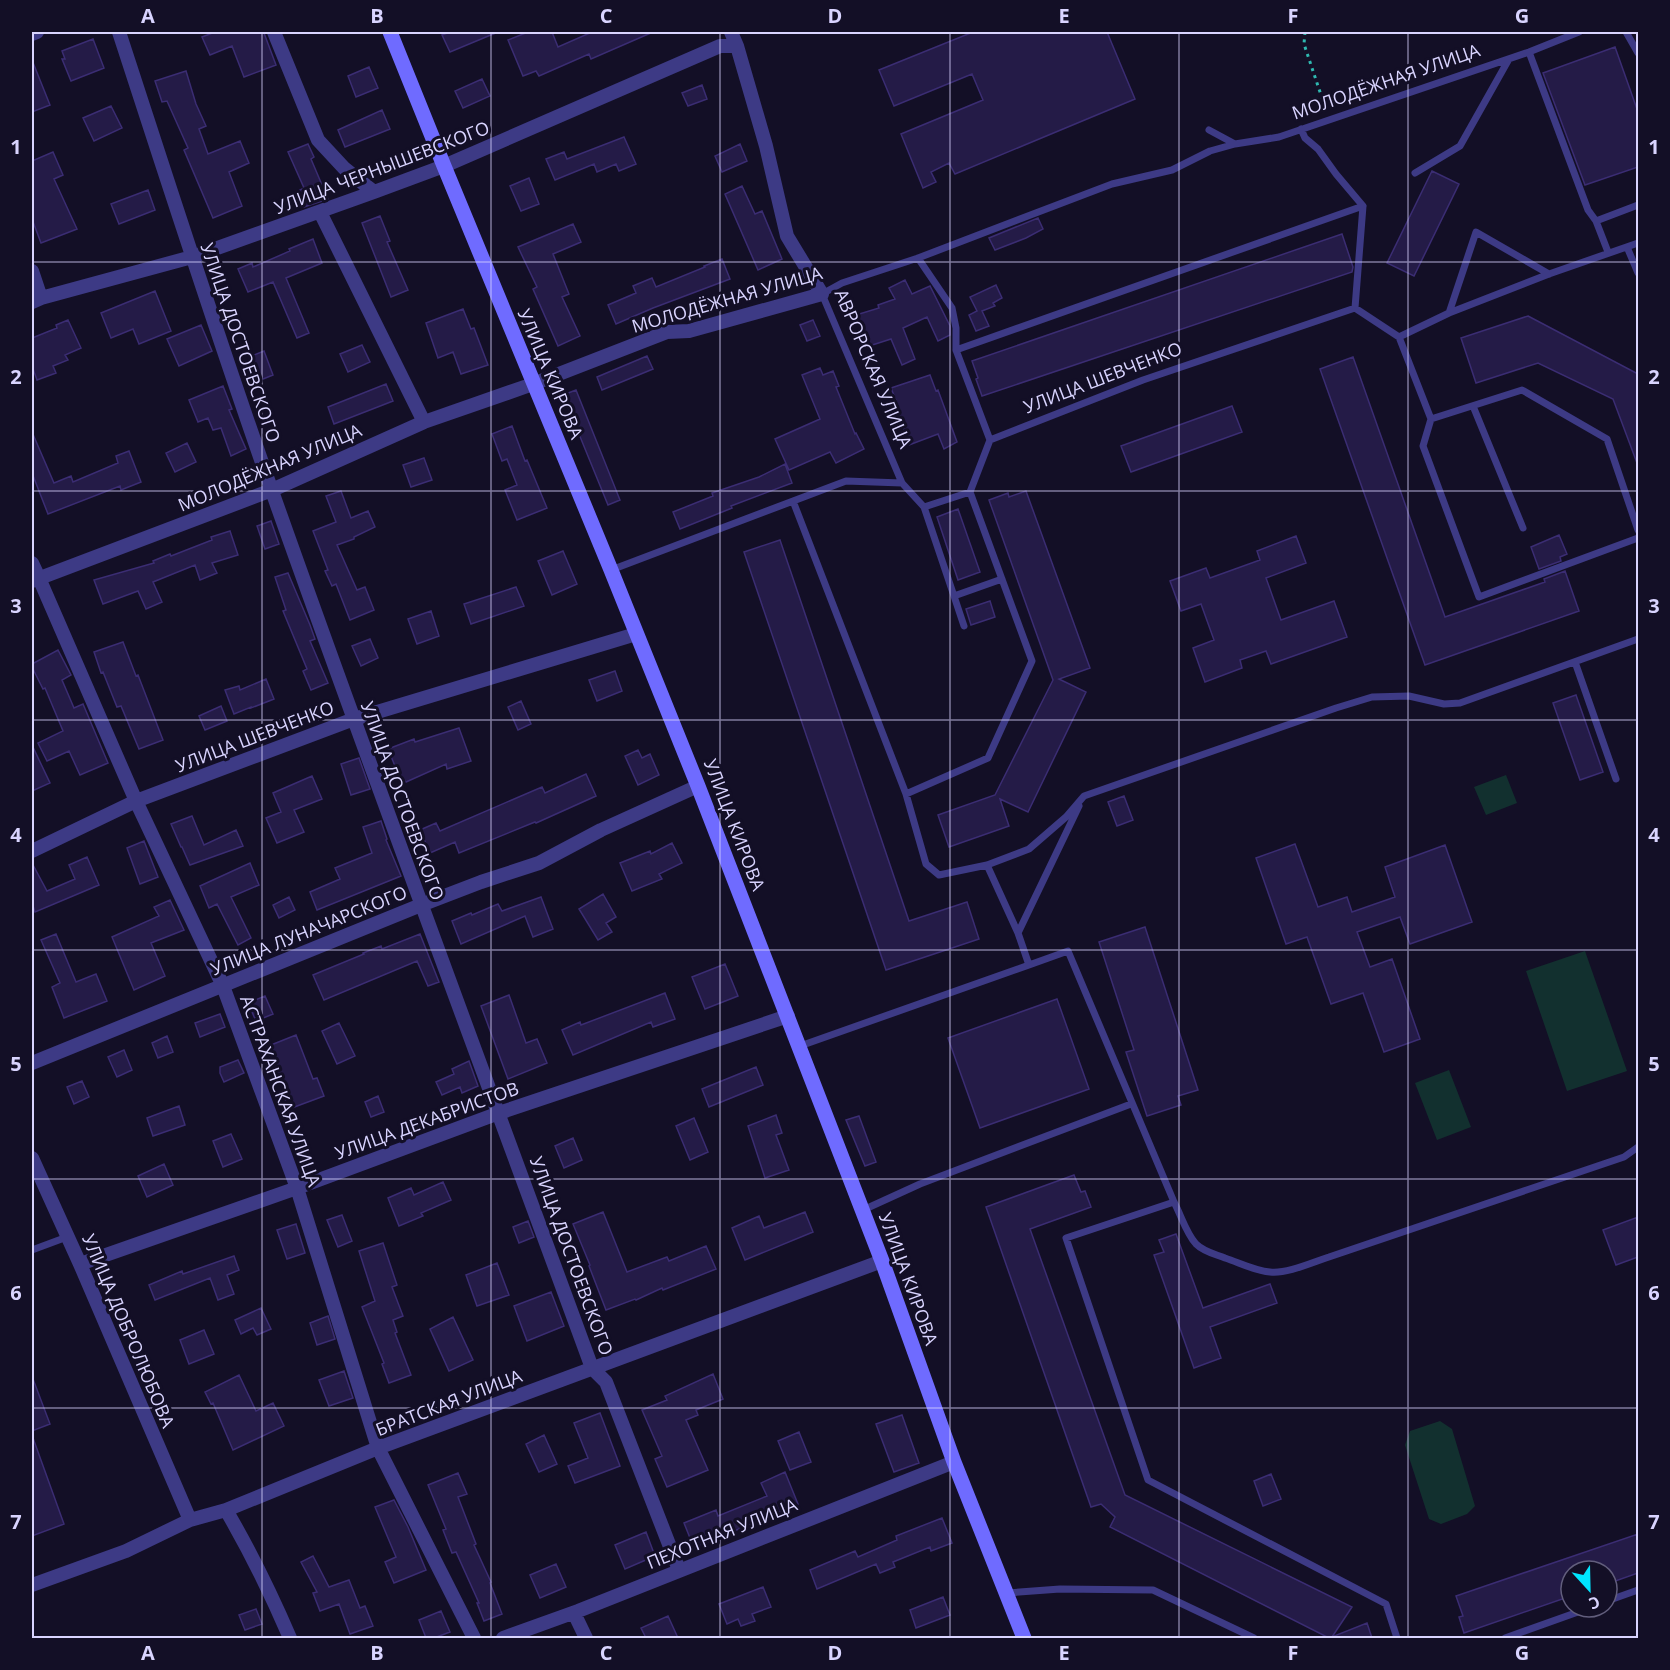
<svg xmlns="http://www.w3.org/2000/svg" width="1670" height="1670" font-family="'Open Sans',sans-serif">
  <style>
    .green { fill: #12302f }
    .building { fill: #241b47; stroke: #3b2d73; stroke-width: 1.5 }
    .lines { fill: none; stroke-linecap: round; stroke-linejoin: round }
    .path { stroke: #2fb8b0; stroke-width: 3; stroke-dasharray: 3 4.5; stroke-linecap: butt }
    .lane { stroke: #3d3a85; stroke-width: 7 }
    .street { stroke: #3d3a85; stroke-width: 14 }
    .secondary { stroke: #6f6bff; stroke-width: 15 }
    .grid { fill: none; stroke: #d9d4ff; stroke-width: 1.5; stroke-opacity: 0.55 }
    .labels { text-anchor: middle; stroke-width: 6; stroke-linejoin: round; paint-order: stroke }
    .street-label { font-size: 18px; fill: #d9d4ff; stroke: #130f26 }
    .neatline { fill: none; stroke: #d9d4ff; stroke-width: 2 }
    .grid-label { font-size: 20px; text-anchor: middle; font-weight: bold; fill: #d9d4ff }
  </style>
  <rect width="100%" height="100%" fill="#130f26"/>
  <path class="green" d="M1506,775L1517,803L1486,815L1474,787Z
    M1585,951L1627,1071L1567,1091L1526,971Z
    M1449,1070L1471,1127L1437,1140L1415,1083Z
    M1440,1421L1452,1429L1475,1506L1467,1514L1441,1524L1429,1519L1405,1445L1410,1431Z"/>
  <path class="building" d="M215,32H265L264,33L276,65L244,77L232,46L210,55L202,37Z
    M450,32H498L450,52L442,35Z
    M528,32H552L558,47L592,32H653L591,59L589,54L539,76L536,71L523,76L508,40Z
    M973,32H1107L1135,99L955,174L949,163L931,172L936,182L923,188L901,134L983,100L972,74L894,106L879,70Z
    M93,39L104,68L71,81L62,59H65L62,51Z
    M1615,47L1638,112V167L1585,185L1543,73Z
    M32,60L50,105L32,112Z
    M369,67L378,88L356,97L348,76Z
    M186,71L196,104L206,126L199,129L208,154L240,141L249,163L229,172L242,206L213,218L184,150L188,148L167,101L162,102L155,81Z
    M482,79L490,96L463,108L455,91Z
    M702,85L707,99L688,106L682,93Z
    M111,106L122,128L94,141L83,118Z
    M382,110L390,129L345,147L338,130Z
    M624,137L636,164L619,171L616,164L597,172L594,164L555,180L546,159L564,152L567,159Z
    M308,144L314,157L311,159L328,199L304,207L298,191L304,188L288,152Z
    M740,144L747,161L722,172L715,156Z
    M53,152L63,175L54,179L77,229L41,243L32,219V161Z
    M1432,171L1459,184L1414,276L1387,263Z
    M529,178L539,204L521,211L510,186Z
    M742,186L755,214L762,211L782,259L758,270L725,194Z
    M148,190L155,210L119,224L111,204Z
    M380,216L390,241L387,242L408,290L391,297L362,223Z
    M1038,218L1043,229L1026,238L995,250L989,238Z
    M573,224L581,242L553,254L569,294L562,297L580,336L558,346L533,289L537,287L518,247Z
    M1342,234L1353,267L1352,272L982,396L976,379L978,378L972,361Z
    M313,239L322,263L286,278L309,333L297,338L273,282L248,292L238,269L252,263L253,267L290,251L289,249Z
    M722,259L730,279L653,308L616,324L608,305L636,293L633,286L652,278L656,287L705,267L704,266Z
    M905,280L912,294L930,286L950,326V335L938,341L927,317L903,328L915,359L902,365L891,339L866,347L856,315L879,308L878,305L895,299L889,288Z
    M996,285L1002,298L993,303L995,306L982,311L989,326L976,331L969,315L977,311L970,297Z
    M155,291L171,331L139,344L133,329L111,338L101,313Z
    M463,309L471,329L474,328L488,365L461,374L453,352L438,358L426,323Z
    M1528,316L1638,374V463H1637L1613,399L1538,363L1476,383L1461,338Z
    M68,320L81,348L65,355L68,360L53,366L56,373L37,380L32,366V338L57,328L56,325Z
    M813,320L820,336L807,341L800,325Z
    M201,325L212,351L179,366L167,339Z
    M362,345L370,362L348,372L340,354Z
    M264,351L273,375L258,381L249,357Z
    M647,356L653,369L602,390L597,377Z
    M1353,357L1445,617L1545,582L1544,579L1565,571L1579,611L1425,665L1320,369Z
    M820,368L823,375L833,371L839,386L836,387L855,434L856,433L864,449L836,463L830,452L789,470L775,439L820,419L802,375Z
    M930,375L936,391L938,390L957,442L944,449L938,434L909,445L899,414L901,413L891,388Z
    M386,384L393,401L334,424L328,407Z
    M223,386L232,409L229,410L246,449L231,456L221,428L213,430L208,418L198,422L189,400Z
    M576,390L620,500L608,505L563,395Z
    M1232,406L1242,432L1131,472L1121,446Z
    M512,426L525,461L527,460L547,508L517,520L505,490L517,485L507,459L502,461L492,434Z
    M32,432L54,483L71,476L73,482L118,463L116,456L129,451L141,482L121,490L120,486L48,514L32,473Z
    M187,443L196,462L175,472L166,453Z
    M424,458L432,480L411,487L403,465Z
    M785,464L792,483L731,506L732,508L680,529L673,512L713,496L712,493L759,477Z
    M341,491L351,518L368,511L375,527L354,537V539L337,545L357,590L365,587L374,610L350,620L336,584L332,586L325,571L328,570L313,531L336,522L326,496Z
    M1026,491L1090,668L1059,679L1086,692L1028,812L1000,799L1009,826L949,847L938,815L995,795L1053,680L989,500L1008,493L1009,497Z
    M958,509L980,572L958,580L937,517Z
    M271,521L279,544L265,549L257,526Z
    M230,531L238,555L212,563L217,573L200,580L195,565L153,582L162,602L146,609L138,591L103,604L94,580L154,563L153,561L170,554L171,556L212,540L211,537Z
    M1559,535L1567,554L1560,557L1561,561L1539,569L1531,547Z
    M1296,536L1306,563L1266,578L1281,620L1334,601L1347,637L1271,664L1266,651L1240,660L1242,668L1205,682L1193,648L1214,640L1201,604L1181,611L1170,581L1206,568L1210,578L1260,560L1257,551Z
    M780,540L909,921L967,902L979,939L886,970L744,552Z
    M563,551L577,584L552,595L538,561Z
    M288,573L310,625L315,639L310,641L328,683L311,690L303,671L307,669L283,611L286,610L275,577Z
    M516,587L524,606L471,624L464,604Z
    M990,601L995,617L971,625L966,609Z
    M431,611L439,636L417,644L408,619Z
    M370,639L378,658L361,666L352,646Z
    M123,642L136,676L138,675L163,740L139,749L121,706L117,707L103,672L101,673L94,652Z
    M58,650L71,675L62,680L74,708L83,704L108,763L80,775L69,751L47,761L38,743L63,731L45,688L43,689L32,667V664Z
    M615,671L622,691L597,701L589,680Z
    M266,679L274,699L251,708V707L234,714L225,690L239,686L240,690Z
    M1576,695L1603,772L1580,780L1553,703Z
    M521,701L531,724L518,730L508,707Z
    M221,706L227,721L205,730L199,716Z
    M459,728L471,761L447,769L446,764L406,782L405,781L402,783L388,749L414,739L415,742Z
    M32,745L50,783L32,791Z
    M638,750L642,758L650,754L659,775L638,785L625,756Z
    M359,758L370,789L351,795L341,764Z
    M586,774L596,796L536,823L535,822L459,853L455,842L430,853L420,830L436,823L440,831L542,787L545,793Z
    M312,776L322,799L294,810L304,832L277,843L266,818L281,812L273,793Z
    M1124,796L1133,820L1117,826L1108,802Z
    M192,816L204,845L236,830L243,846L190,865L182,847H181L171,824Z
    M381,821L387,839L386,840L401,876L317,910L310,892L340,879L335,868L372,853L363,827Z
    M144,841L158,877L140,884L127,848Z
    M672,843L682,863L659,874L662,879L632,891L620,863L650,851L651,854Z
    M1295,844L1318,907L1347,897L1352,912L1395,897L1385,867L1445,845L1472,922L1410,944L1400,917L1357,932L1370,967L1392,959L1420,1039L1384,1052L1363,993L1331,1004L1307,937L1286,944L1256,858Z
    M87,857L99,885L35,912L32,903V863L47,891L75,879L69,865Z
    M250,863L259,885L231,897L251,938L238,945L217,904L209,908L200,886Z
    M603,894L616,917L606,923L612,932L598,940L579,909Z
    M289,897L295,910L279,918L273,905Z
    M541,897L553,929L533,937L525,916L461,944L452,921L471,913L472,915L498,904L502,911Z
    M170,900L184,930L151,943L165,976L134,990L112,937L159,916L154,907Z
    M1145,927L1198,1090L1178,1096L1181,1105L1147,1116L1126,1052L1134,1050L1099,942Z
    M56,934L76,982L96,974L107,1001L64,1018L52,987L60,983L41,940Z
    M420,934L439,982L428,986L417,961L324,1000L313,975L364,954L363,953L381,946L382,949Z
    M725,964L738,996L705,1009L692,977Z
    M665,993L675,1019L653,1027L651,1022L573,1055L562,1030L580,1022L581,1025Z
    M509,995L526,1043L537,1039L547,1063L508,1079L481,1006Z
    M265,996L273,1014L256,1021L248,1003Z
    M1057,999L1089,1089L980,1128L948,1038Z
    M220,1014L225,1027L200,1037L195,1023Z
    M339,1023L355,1056L337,1064L322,1031Z
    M296,1035L313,1079L317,1078L324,1096L289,1109L282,1091L284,1090L266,1047Z
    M167,1036L173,1052L158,1058L152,1043Z
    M124,1050L132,1070L117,1077L108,1057Z
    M238,1060L244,1073L224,1082L220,1073V1067Z
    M469,1061L478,1086L462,1093L460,1087L442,1095L436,1082L454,1074L452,1069Z
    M756,1067L763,1085L709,1107L702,1089Z
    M82,1081L89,1097L74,1104L67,1087Z
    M378,1096L384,1112L371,1117L365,1102Z
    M179,1106L185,1125L153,1136L147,1118Z
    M776,1115L782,1133L776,1135L789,1170L765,1178L748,1126Z
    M859,1116L876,1162L865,1166L846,1120Z
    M694,1118L708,1152L690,1160L676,1126Z
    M231,1134L242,1159L223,1167L213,1141Z
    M573,1138L582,1160L564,1168L555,1146Z
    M164,1164L173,1185L147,1197L138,1176Z
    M1074,1175L1081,1192L1085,1191L1091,1207L1030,1229L1125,1495L1352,1607L1332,1637L1367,1623L1372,1638H1329L1110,1527L1115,1517L1101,1504L1091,1507L986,1207Z
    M443,1182L451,1200L421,1213L423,1216L399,1226L388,1198L411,1188L414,1195Z
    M603,1212L627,1272L667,1257L669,1261L706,1246L716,1269L663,1290L662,1288L636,1300L635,1299L606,1310L589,1266L590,1265L573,1224Z
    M805,1212L813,1232L745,1260L732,1228L759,1216L764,1228Z
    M342,1215L352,1241L338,1247L327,1220Z
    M1638,1217V1257L1616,1265L1603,1230Z
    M528,1221L534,1237L519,1243L513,1227Z
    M296,1224L305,1253L287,1259L277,1230Z
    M1176,1234L1203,1308L1270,1284L1277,1303L1210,1327L1221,1358L1194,1368L1154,1255L1164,1252L1159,1240Z
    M383,1243L397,1285L392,1287L403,1316L393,1320L397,1332L395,1333L411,1375L389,1383L382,1364L384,1363L362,1307L375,1301L359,1251Z
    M234,1256L239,1270L227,1275L234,1294L218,1300L210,1278L155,1300L149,1285L182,1271L183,1274Z
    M497,1263L509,1295L477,1306L466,1275Z
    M551,1292L564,1326L527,1341L514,1306Z
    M261,1308L271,1329L257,1335L253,1328L241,1334L235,1320Z
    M328,1316L335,1339L317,1345L310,1323Z
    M453,1317L473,1360L449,1371L430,1329Z
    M204,1330L214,1354L189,1364L180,1340Z
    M344,1371L353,1398L329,1406L319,1380Z
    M713,1374L723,1399L696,1410L698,1415L686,1420L708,1470L667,1487L655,1459L662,1456L642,1410L667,1400L665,1396Z
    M239,1375L256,1411L273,1403L284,1426L233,1450L213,1403L211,1404L205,1392Z
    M32,1379H33L50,1424L32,1431Z
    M600,1413L620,1466L575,1483L568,1466L588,1458L574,1423Z
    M902,1415L919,1463L894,1472L876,1424Z
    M799,1432L811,1462L790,1470L778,1441Z
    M544,1435L557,1464L539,1472L526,1444Z
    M32,1438H33L64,1524L32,1536Z
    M785,1472L798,1504L694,1548L684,1523L716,1510L718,1516L767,1496L761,1483Z
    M458,1473L467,1494L458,1497L476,1544L474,1545L491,1582L490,1583L502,1614L484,1621L477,1603H479L456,1552L452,1553L443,1530L446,1529L428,1485Z
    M1271,1474L1281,1499L1263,1506L1254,1481Z
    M394,1500L408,1527L426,1570L394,1583L385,1562L396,1557L375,1507Z
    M942,1518L952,1543L931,1551L930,1547L893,1562L895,1567L880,1573L876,1564L817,1589L810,1570L855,1551L858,1557L897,1540L896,1536Z
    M646,1532L655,1556L625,1569L615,1545Z
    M1638,1534V1573L1607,1584V1571H1571V1596L1464,1633L1459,1617L1463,1616L1456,1596Z
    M313,1556L329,1587L349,1580L360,1608L365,1606L373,1626L350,1634L339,1604L320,1611L313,1593L317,1592L301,1562Z
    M556,1564L566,1587L540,1598L530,1575Z
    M763,1587L771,1607L752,1614L755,1621L741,1626L738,1619L727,1624L719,1604Z
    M943,1597L950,1615L916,1628L910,1610Z
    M256,1609L262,1624L245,1630L239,1615Z
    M441,1611L450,1632L434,1638H426L419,1620Z
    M668,1616L678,1638H646L641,1628Z"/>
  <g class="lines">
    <path class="path" d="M1305,32L1304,44L1326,110"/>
    <path class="lane" d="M1626,32L1638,53
      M1529,52L1588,210L1596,221
      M1301,129L1305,138L1318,149L1336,174L1363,206
      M1209,130L1235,144L1279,137L1529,52L1579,32
      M1415,173L1460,146L1509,59
      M1627,247L1638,273
      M1608,252L1596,221L1638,205
      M918,258L952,308L956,328V350
      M1449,313L1476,232L1549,274
      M1399,337L1431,419L1522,390L1607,439L1638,530
      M1473,406L1523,528
      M1431,419L1423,446L1479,597L1638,538
      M990,440L956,350L1363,206L1355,308
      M902,483L822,294L842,283L918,258L1112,184L1172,170L1210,151L1235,144
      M793,501L906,794L926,864L939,875L987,865L1029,849L1066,817L1084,796L1336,708L1372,697L1409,696L1444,704L1460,703L1638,639
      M924,507L954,596L1002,579
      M611,570L846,481L902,483L924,507L970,492L990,440L1143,380L1355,308L1399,337L1449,313L1549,274L1638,243
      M954,596L964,626
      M1575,662L1616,779
      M906,794L988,758L1032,661L970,492
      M1018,933L1079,806
      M1029,965L1068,951L1174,1202L1066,1238L1148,1480L1386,1604L1397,1638
      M800,1046L1029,965L1018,933L987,865
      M1174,1202C1181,1215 1186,1233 1196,1244C1204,1252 1215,1254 1225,1258C1240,1263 1255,1271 1270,1272C1287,1274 1313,1262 1329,1257L1624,1157L1638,1147
      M863,1210L920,1184L1131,1104
      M32,1250L67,1237
      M1007,1593L1060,1589L1153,1590L1254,1638
      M1607,1601L1638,1590
      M1505,1638L1592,1607"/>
    <path class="street" d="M119,32C169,185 218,339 272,491C376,785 485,1076 592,1368L606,1382L679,1570
      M274,32L318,140L344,168L374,192
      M32,34L37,32
      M320,212L424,422
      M32,271L41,298
      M32,302L41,298L192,257L374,192L444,166L720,46H737
      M32,563L39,578L136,801L223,986L297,1188L378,1448L474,1638
      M32,581L272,490L424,422L533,384L667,332L689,331L822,294L787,236L766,146L737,46L731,32
      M32,851L136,801L354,719L636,634
      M32,1063L421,905L481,882L539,863L601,830L698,786
      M32,1158L80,1264L190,1520
      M80,1264L297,1188L499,1113L788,1016
      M226,1510C250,1551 271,1594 290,1638
      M32,1585L126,1551L190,1520L226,1510L378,1448L882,1261
      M574,1613L586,1638
      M503,1638L578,1611L954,1462"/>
    <path class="secondary" d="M390,32L444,166L611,570L698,786L882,1261L954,1462L1024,1638"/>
  </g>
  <path class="grid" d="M262,32V1638M491,32V1638M720,32V1638M950,32V1638M1179,32V1638M1408,32V1638M32,262H1638M32,491H1638M32,720H1638M32,950H1638M32,1179H1638M32,1408H1638"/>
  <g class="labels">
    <g class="street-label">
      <text transform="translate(1386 82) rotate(-19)" y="6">МОЛОДЁЖНАЯ УЛИЦА</text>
      <text transform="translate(382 168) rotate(-21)" y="6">УЛИЦА ЧЕРНЫШЕВСКОГО</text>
      <text transform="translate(727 300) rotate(-16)" y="6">МОЛОДЁЖНАЯ УЛИЦА</text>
      <text transform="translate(240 343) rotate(71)" y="6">УЛИЦА ДОСТОЕВСКОГО</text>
      <text transform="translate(873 369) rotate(67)" y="6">АВРОРСКАЯ УЛИЦА</text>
      <text transform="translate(550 374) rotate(67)" y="6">УЛИЦА КИРОВА</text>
      <text transform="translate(1103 378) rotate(-21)" y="6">УЛИЦА ШЕВЧЕНКО</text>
      <text transform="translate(270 468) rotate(-23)" y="6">МОЛОДЁЖНАЯ УЛИЦА</text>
      <text transform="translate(255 737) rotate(-21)" y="6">УЛИЦА ШЕВЧЕНКО</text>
      <text transform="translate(402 801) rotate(70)" y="6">УЛИЦА ДОСТОЕВСКОГО</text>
      <text transform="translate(734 825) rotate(69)" y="6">УЛИЦА КИРОВА</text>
      <text transform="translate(309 931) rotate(-22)" y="6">УЛИЦА ЛУНАЧАРСКОГО</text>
      <text transform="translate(280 1091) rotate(70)" y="6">АСТРАХАНСКАЯ УЛИЦА</text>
      <text transform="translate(427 1121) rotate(-20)" y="6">УЛИЦА ДЕКАБРИСТОВ</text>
      <text transform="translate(571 1256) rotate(70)" y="6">УЛИЦА ДОСТОЕВСКОГО</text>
      <text transform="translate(908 1279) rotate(70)" y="6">УЛИЦА КИРОВА</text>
      <text transform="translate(128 1331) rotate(67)" y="6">УЛИЦА ДОБРОЛЮБОВА</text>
      <text transform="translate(449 1403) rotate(-21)" y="6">БРАТСКАЯ УЛИЦА</text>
      <text transform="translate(722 1534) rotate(-22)" y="6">ПЕХОТНАЯ УЛИЦА</text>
    </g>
  </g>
  <rect width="1670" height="1670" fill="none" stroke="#130f26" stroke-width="66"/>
  <g transform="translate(1589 1589) rotate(158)"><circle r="28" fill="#130f26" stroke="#625e7d" stroke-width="1.5"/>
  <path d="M0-4.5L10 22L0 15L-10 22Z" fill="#00e5ff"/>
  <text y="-9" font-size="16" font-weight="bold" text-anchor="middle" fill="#d9d4ff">С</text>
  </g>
  <rect x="33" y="33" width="1604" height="1604" class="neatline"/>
  <g class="grid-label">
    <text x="148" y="23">A</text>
    <text x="377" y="23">B</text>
    <text x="606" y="23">C</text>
    <text x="835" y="23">D</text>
    <text x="1064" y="23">E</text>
    <text x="1293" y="23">F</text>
    <text x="1522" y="23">G</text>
    <text x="16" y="154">1</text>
    <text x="1654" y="154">1</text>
    <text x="16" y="384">2</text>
    <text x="1654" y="384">2</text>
    <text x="16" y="613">3</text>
    <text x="1654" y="613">3</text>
    <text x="16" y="842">4</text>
    <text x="1654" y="842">4</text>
    <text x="16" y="1071">5</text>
    <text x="1654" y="1071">5</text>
    <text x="16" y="1300">6</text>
    <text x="1654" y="1300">6</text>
    <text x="16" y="1529">7</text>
    <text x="1654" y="1529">7</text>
    <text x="148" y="1660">A</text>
    <text x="377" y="1660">B</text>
    <text x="606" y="1660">C</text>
    <text x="835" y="1660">D</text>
    <text x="1064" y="1660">E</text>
    <text x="1293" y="1660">F</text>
    <text x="1522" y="1660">G</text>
  </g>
</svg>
